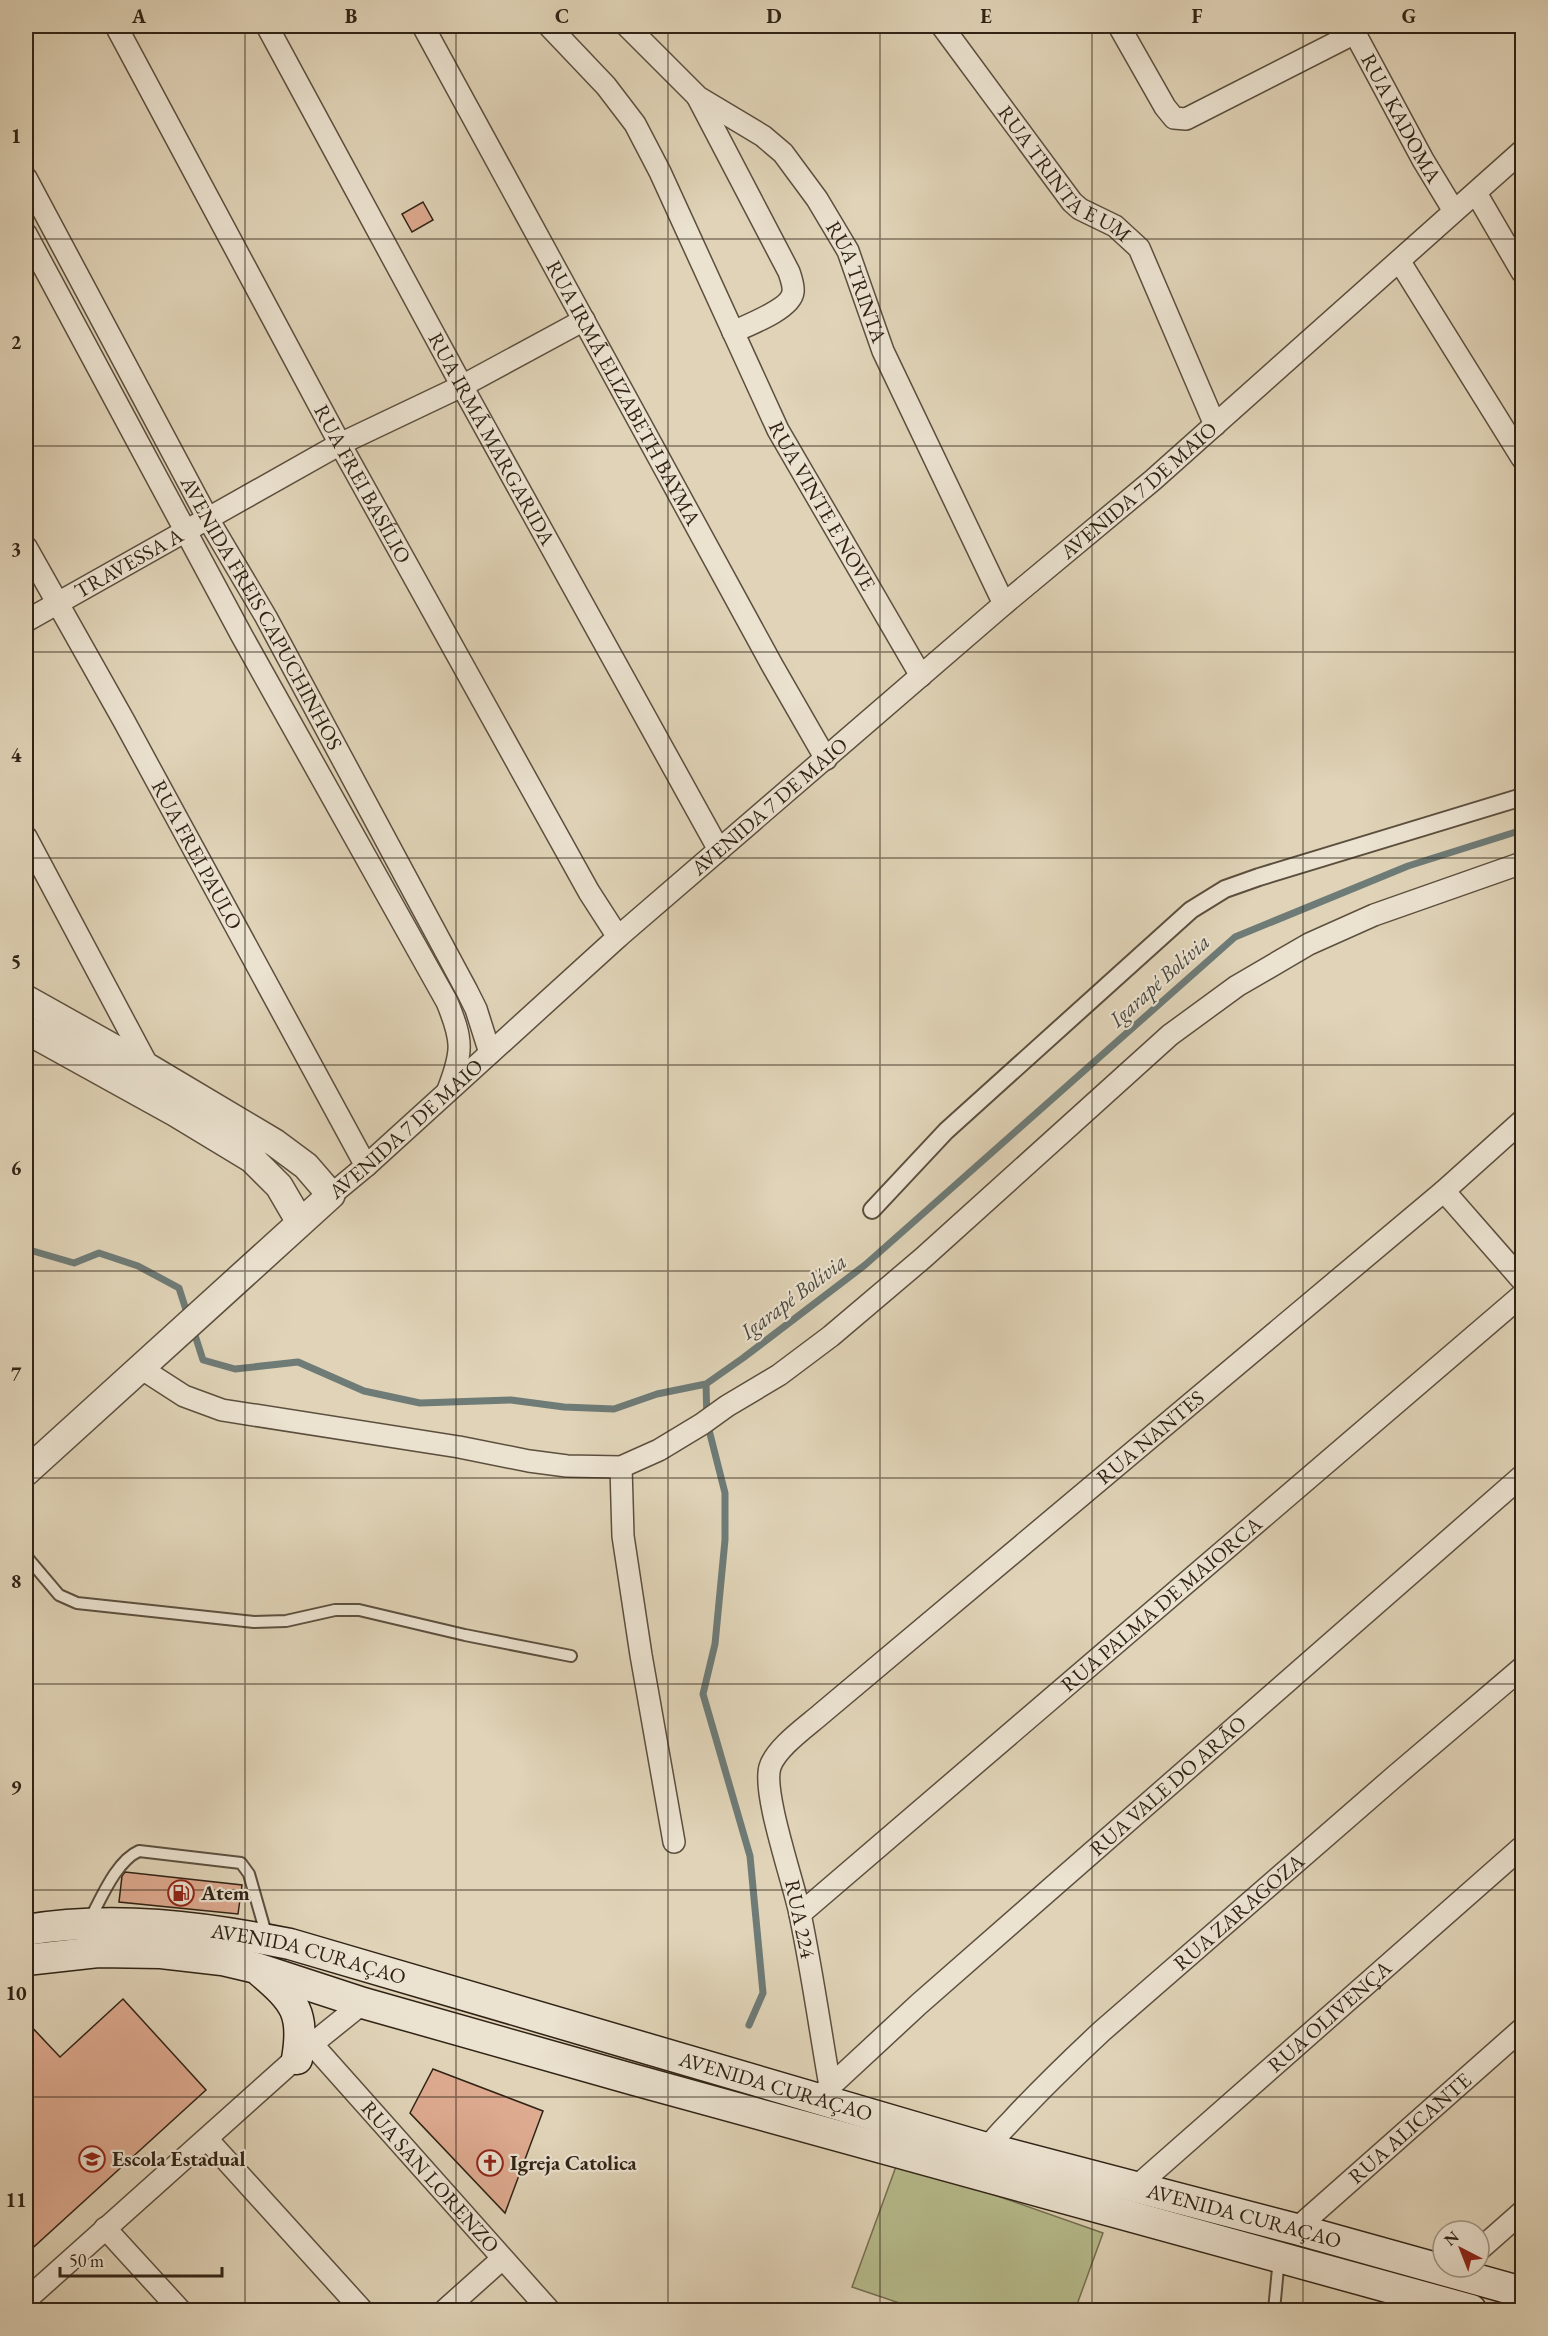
<svg xmlns="http://www.w3.org/2000/svg" width="1548" height="2336" font-family="'EB Garamond',serif">
  <style>
    .green { fill: #b6bb8c; stroke: #736f50; stroke-width: 1.5 }
    .lines { fill: none; stroke-linecap: round; stroke-linejoin: round }
    .stream { stroke: #6e7b77; stroke-width: 7 }
    .building { fill: #deaa90; stroke: #302315; stroke-width: 1.5 }
    .service-casing { stroke: #5c4f3e; stroke-width: 14 }
    .pedestrian-casing { stroke: #5c4f3e; stroke-width: 20 }
    .minor-casing { stroke: #5c4f3e; stroke-width: 24 }
    .tertiary-casing { stroke: #5c4f3e; stroke-width: 30 }
    .secondary-casing { stroke: #302315; stroke-width: 33 }
    .service { stroke: #ebe2d0; stroke-width: 10 }
    .pedestrian { stroke: #ebe2d0; stroke-width: 16 }
    .minor { stroke: #ebe2d0; stroke-width: 21 }
    .tertiary { stroke: #ebe2d0; stroke-width: 27 }
    .secondary { stroke: #ebe2d0; stroke-width: 30 }
    .grid { fill: none; stroke: #302315; stroke-width: 1.5; stroke-opacity: 0.55 }
    .labels { text-anchor: middle; stroke-width: 4.5; stroke-linejoin: round; paint-order: stroke }
    .street-label { font-size: 21px; fill: #302315; stroke: #ebe2d0 }
    .poi-label { font-size: 21px; font-weight: bold; fill: #302315; stroke: #ebe2d0; text-anchor: start }
    .water-label { font-size: 22px; font-style: italic; fill: #4a483e; stroke: #ebe2d0 }
    .neatline { fill: none; stroke: #302315; stroke-width: 2 }
    .grid-label { font-size: 20px; text-anchor: middle; font-weight: bold; fill: #302315 }
  </style>
  <rect width="100%" height="100%" fill="#e0d3b7"/>
  <filter id="stains"><feTurbulence type="fractalNoise" baseFrequency=".00333" numOctaves="4"/><feColorMatrix values="0 0 0 0 .2 0 0 0 0 .09 0 0 0 0 .02 0 0 0 .5 -.17"/></filter>
  <radialGradient id="worn" r=".72"><stop offset=".6" stop-color="#630" stop-opacity="0"/><stop offset="1" stop-color="#630" stop-opacity=".3"/></radialGradient>
  <path class="green" d="M898,2161L1103,2233L1075,2310H920L852,2287Z"/>
  <g class="lines">
    <path class="stream" d="M26,1249L74,1263L99,1253L138,1266L179,1288L188,1316
      M193,1329L203,1360L235,1369L298,1362L364,1391L420,1403L511,1400L564,1407L614,1409L657,1394L706,1384L743,1358L865,1265L1235,937L1408,866L1522,830
      M706,1384L707,1422L725,1493V1540L715,1644L703,1694L750,1856L763,1993L749,2025"/>
  </g>
  <path class="building" d="M423,202L433,220L412,232L402,214Z
    M125,1872L242,1885L238,1914L119,1902L122,1876Z
    M123,1999L206,2090L26,2254V2209L33,2202L26,2194V2021L60,2057Z
    M433,2069L543,2111L505,2213L410,2113Z"/>
  <g class="lines">
    <g class="service-casing">
      <path id="service" d="M26,1556L59,1595L77,1603L254,1622L286,1621L335,1610H359L465,1635L571,1656
        M89,1921C101,1899 116,1861 139,1851L241,1863L249,1874L267,1937
        M1274,2310L1279,2258"/>
    </g>
    <g class="pedestrian-casing">
      <path id="pedestrian" d="M872,1210L946,1131L1191,910L1225,889L1259,877L1522,797"/>
    </g>
    <g class="minor-casing">
      <g id="minor">
        <path id="s1" d="M116,26L340,444L589,892L618,937"/>
        <path id="s2" d="M267,26L462,386L719,850"/>
        <path id="s3" d="M423,26L772,665L826,759"/>
        <path id="s4" d="M549,26L606,86L635,124L660,172L778,430L921,676"/>
        <path id="s5" d="M627,26L698,97L763,136L783,153L817,199L848,251L883,351L1004,604"/>
        <path id="s6" d="M942,26L1072,202L1080,209L1115,226L1139,248L1215,425"/>
        <path d="M1119,26L1165,107L1174,118L1186,119L1355,33"/>
        <path id="s7" d="M1351,26L1423,160L1454,211"/>
        <path d="M698,98L789,272C791,278 794,286 793,292C791,309 748,325 733,332"/>
        <path id="s8" d="M26,178L208,519L266,617L467,991L476,1009L490,1053"/>
        <path d="M1476,193L1522,272"/>
        <path d="M26,234L242,636L447,1002C463,1041 463,1051 448,1090"/>
        <path d="M1400,262L1522,458"/>
        <path id="s9" d="M26,547L124,721L366,1166"/>
        <path id="s10" d="M26,621L340,444L462,386L584,320"/>
        <path d="M26,837L149,1068"/>
        <path d="M1444,1191L1522,1280"/>
        <path id="s11" d="M331,1195L366,1166L618,937L1004,604L1153,480L1522,151"/>
        <path d="M139,1367L184,1396L222,1410L459,1447L529,1461L567,1466L621,1467L659,1450L702,1424L727,1406L779,1375L831,1336L923,1258L1170,1035L1237,986L1309,944L1374,915L1522,863"/>
        <path d="M621,1467L623,1536L641,1655L674,1842"/>
        <path id="s12" d="M800,1914L1522,1295"/>
        <path id="s13" d="M312,2044L549,2310"/>
        <path id="s14" d="M830,2086C820,2029 812,1971 800,1914C794,1883 762,1793 770,1767C776,1748 806,1727 821,1714L1444,1191L1522,1121"/>
        <path id="s15" d="M823,2093L919,2004L1522,1476"/>
        <path d="M207,2139L362,2310"/>
        <path id="s16" d="M981,2158C989,2143 1002,2131 1013,2119C1042,2088 1072,2059 1102,2031L1394,1777L1522,1668"/>
        <path id="s17" d="M1136,2187L1522,1847"/>
        <path d="M105,2228L180,2310"/>
        <path id="s18" d="M1296,2229L1522,2029"/>
        <path d="M1479,2250L1522,2212"/>
        <path d="M26,2300L312,2044L363,2003"/>
        <path d="M445,2310L502,2259"/>
      </g>
    </g>
    <g class="tertiary-casing">
      <path id="tertiary" d="M26,999L149,1068L275,1143L306,1166L331,1195L26,1472
        M26,1030L176,1113L252,1159L279,1186L300,1222"/>
    </g>
    <g class="secondary-casing">
      <g id="secondary">
        <path id="s19" d="M26,1930C114,1915 203,1927 290,1944L986,2148L1296,2229L1522,2292"/>
        <path d="M26,1960L98,1952L161,1953L222,1960L256,1968L363,2003L635,2080L1471,2310"/>
        <path d="M261,1972C295,2001 305,2013 297,2059"/>
      </g>
    </g>
    <use href="#service" class="service"/>
    <use href="#pedestrian" class="pedestrian"/>
    <use href="#minor" class="minor"/>
    <use href="#tertiary" class="tertiary"/>
    <use href="#secondary" class="secondary"/>
  </g>
  <path class="grid" d="M245,26V2310M456,26V2310M668,26V2310M880,26V2310M1092,26V2310M1303,26V2310M26,239H1522M26,446H1522M26,652H1522M26,858H1522M26,1065H1522M26,1271H1522M26,1478H1522M26,1684H1522M26,1890H1522M26,2097H1522"/>
  <defs>
    <g id="fuel-ring" transform="scale(1.35)"><circle r="9.5" fill="#ebe2d0" stroke="#8f2418" stroke-width="1.5"/><path d="M-5.5-6h7V0h2V4h1.3V-2.5L3-4.5l.8-.8L6-3V5H2.5V1h-1V6h-7ZM-4.2-4.7v3.2H.2V-4.7Z" fill="#8f2418"/></g>
    <g id="school-ring" transform="scale(1.35)"><circle r="9.5" fill="#ebe2d0" stroke="#8f2418" stroke-width="1.5"/><path d="M0-5L7-2L0 1L-7-2ZM-4 1L0 2.5L4 1V4Q0 6-4 4Z" fill="#8f2418"/></g>
    <g id="church-ring" transform="scale(1.35)"><circle r="9.5" fill="#ebe2d0" stroke="#8f2418" stroke-width="1.5"/><path d="M-1.2-6h2.4v3.5h3.3v2.4h-3.3V6h-2.4V-.1h-3.3v-2.4h3.3Z" fill="#8f2418"/></g>
  </defs>
  <g fill-rule="evenodd">
    <use href="#fuel-ring" x="181" y="1893"/>
    <use href="#school-ring" x="92" y="2159"/>
    <use href="#church-ring" x="490" y="2163"/>
  </g>
  <g class="labels">
    <g class="street-label">
      <text dy="7" stroke="none"><textPath href="#s7" startOffset="105">RUA KADOMA</textPath></text>
      <text dy="7" stroke="none"><textPath href="#s6" startOffset="194">RUA TRINTA E UM</textPath></text>
      <text dy="7" stroke="none"><textPath href="#s5" startOffset="352">RUA TRINTA</textPath></text>
      <text dy="7" stroke="none"><textPath href="#s3" startOffset="418">RUA IRMÃ ELIZABETH BAYMA</textPath></text>
      <text dy="7" stroke="none"><textPath href="#s2" startOffset="470">RUA IRMÃ MARGARIDA</textPath></text>
      <text dy="7" stroke="none"><textPath href="#s1" startOffset="520">RUA FREI BASÍLIO</textPath></text>
      <text dy="7" stroke="none"><textPath href="#s11" startOffset="1072">AVENIDA 7 DE MAIO</textPath></text>
      <text dy="7" stroke="none"><textPath href="#s4" startOffset="556">RUA VINTE E NOVE</textPath></text>
      <text dy="7" stroke="none"><textPath href="#s10" startOffset="118">TRAVESSA A</textPath></text>
      <text dy="7" stroke="none"><textPath href="#s8" startOffset="495">AVENIDA FREIS CAPUCHINHOS</textPath></text>
      <text dy="7" stroke="none"><textPath href="#s11" startOffset="586">AVENIDA 7 DE MAIO</textPath></text>
      <text dy="7" stroke="none"><textPath href="#s9" startOffset="352">RUA FREI PAULO</textPath></text>
      <text dy="7" stroke="none"><textPath href="#s11" startOffset="100">AVENIDA 7 DE MAIO</textPath></text>
      <text dy="7" stroke="none"><textPath href="#s14" startOffset="830">RUA NANTES</textPath></text>
      <text dy="7" stroke="none"><textPath href="#s12" startOffset="476">RUA PALMA DE MAIORCA</textPath></text>
      <text dy="7" stroke="none"><textPath href="#s15" startOffset="462">RUA VALE DO ARÃO</textPath></text>
      <text dy="7" stroke="none"><textPath href="#s16" startOffset="357">RUA ZARAGOZA</textPath></text>
      <text transform="translate(800 1919) rotate(78)" y="7">RUA 224</text>
      <text dy="7" stroke="none"><textPath href="#s19" startOffset="286">AVENIDA CURAÇAO</textPath></text>
      <text dy="7" stroke="none"><textPath href="#s17" startOffset="258">RUA OLIVENÇA</textPath></text>
      <text dy="7" stroke="none"><textPath href="#s19" startOffset="772">AVENIDA CURAÇAO</textPath></text>
      <text dy="7" stroke="none"><textPath href="#s18" startOffset="152">RUA ALICANTE</textPath></text>
      <text dy="7" stroke="none"><textPath href="#s13" startOffset="178">RUA SAN LORENZO</textPath></text>
      <text dy="7" stroke="none"><textPath href="#s19" startOffset="1258">AVENIDA CURAÇAO</textPath></text>
    </g>
    <g class="poi-label">
      <text x="201" y="1900">Atem</text>
      <text x="112" y="2166">Escola Estadual</text>
      <text x="510" y="2170">Igreja Catolica</text>
    </g>
    <g class="water-label">
      <text transform="translate(1159 980) rotate(-42)" y="8">Igarapé Bolívia</text>
      <text transform="translate(793 1296) rotate(-37)" y="8">Igarapé Bolívia</text>
    </g>
  </g>
  <rect width="1548" height="2336" fill="none" stroke="#e0d3b7" stroke-width="66"/>
  <g transform="translate(1461 2249) rotate(318)"><circle r="28" fill="#ebe2d0" stroke="#a09685" stroke-width="1.5"/>
  <path d="M0-4.5L10 22L0 15L-10 22Z" fill="#8f2418"/>
  <text y="-9" font-size="16" font-weight="bold" text-anchor="middle" fill="#302315">N</text>
  </g>
  <path d="M60 2267v9h162v-9" fill="none" stroke="#302315" stroke-width="3"/>
  <text x="69" y="2267" font-size="18" fill="#302315" stroke="#ebe2d0" stroke-width="4.5" paint-order="stroke">50 m</text>
  <rect x="33" y="33" width="1482" height="2270" class="neatline"/>
  <g class="grid-label">
    <text x="139" y="23">A</text>
    <text x="351" y="23">B</text>
    <text x="562" y="23">C</text>
    <text x="774" y="23">D</text>
    <text x="986" y="23">E</text>
    <text x="1197" y="23">F</text>
    <text x="1409" y="23">G</text>
    <text x="16" y="143">1</text>
    <text x="16" y="349">2</text>
    <text x="16" y="556">3</text>
    <text x="16" y="762">4</text>
    <text x="16" y="968">5</text>
    <text x="16" y="1175">6</text>
    <text x="16" y="1381">7</text>
    <text x="16" y="1588">8</text>
    <text x="16" y="1794">9</text>
    <text x="16" y="2000">10</text>
    <text x="16" y="2207">11</text>
  </g>
  <rect width="100%" height="100%" filter="url(#stains)"/>
  <rect width="100%" height="100%" fill="url(#worn)"/>
</svg>
